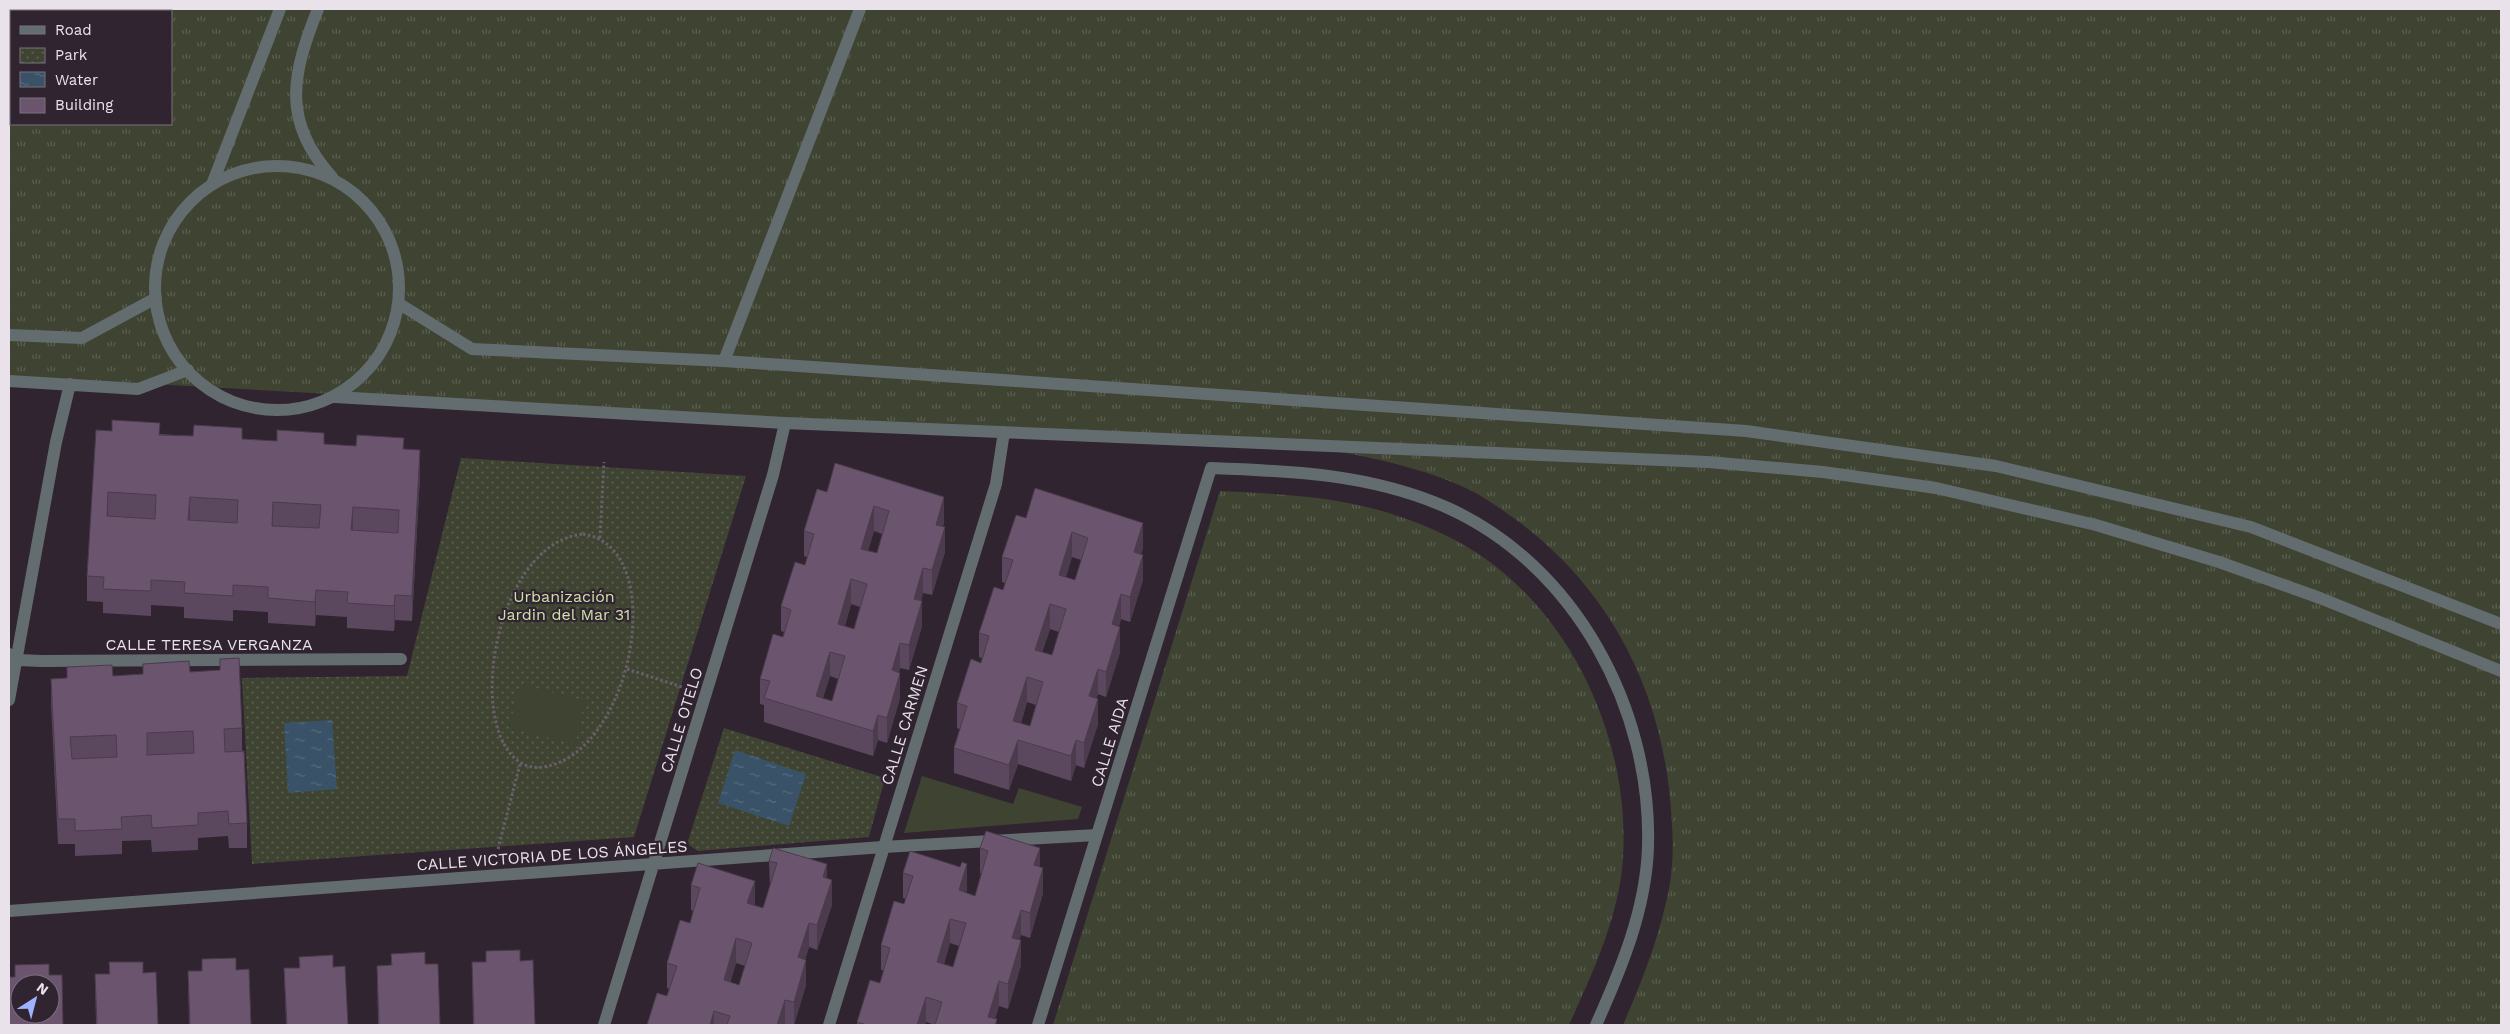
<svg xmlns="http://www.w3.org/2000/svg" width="2510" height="1034" font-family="'Work Sans',sans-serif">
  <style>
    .grass { fill: url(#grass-tufts); fill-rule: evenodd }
    .park { fill: url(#park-dots) }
    .garden { fill: #3f4432 }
    .water { fill: url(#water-ripples) }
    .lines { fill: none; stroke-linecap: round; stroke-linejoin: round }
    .path { stroke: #695e6a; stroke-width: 3; stroke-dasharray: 2.5 2.5; stroke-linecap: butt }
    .minor { stroke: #636d70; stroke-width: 12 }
    .wall { fill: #5c485e; fill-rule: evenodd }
    .shaded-wall { fill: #4b3b4c }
    .building { fill: #6b546d; stroke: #4b3b4c; fill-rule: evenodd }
    .labels { text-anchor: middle; stroke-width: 4.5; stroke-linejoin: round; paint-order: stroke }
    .park-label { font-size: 16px; fill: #cfe0a6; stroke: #302431 }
    .street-label { font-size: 16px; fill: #eae2eb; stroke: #302431 }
  </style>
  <defs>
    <pattern id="grass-tufts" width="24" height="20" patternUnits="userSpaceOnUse" patternTransform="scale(1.25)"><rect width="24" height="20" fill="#3f4432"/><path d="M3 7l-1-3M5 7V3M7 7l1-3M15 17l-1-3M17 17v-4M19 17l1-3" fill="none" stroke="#5b5f50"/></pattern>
    <pattern id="park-dots" width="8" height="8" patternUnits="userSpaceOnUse" patternTransform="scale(1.25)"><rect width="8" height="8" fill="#3f4432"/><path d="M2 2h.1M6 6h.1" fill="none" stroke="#5b5f50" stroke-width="1.8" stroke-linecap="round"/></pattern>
    <pattern id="water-ripples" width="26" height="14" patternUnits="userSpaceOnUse" patternTransform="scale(1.25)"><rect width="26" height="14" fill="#395268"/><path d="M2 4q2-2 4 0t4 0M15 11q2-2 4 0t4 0" fill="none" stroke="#566b7e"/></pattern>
  </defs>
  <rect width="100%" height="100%" fill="#302431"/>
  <path class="grass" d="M9,9H2501V1025H1623C1643,979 1661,933 1670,883C1674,859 1673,834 1671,810C1663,693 1611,589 1515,519C1498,507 1479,493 1459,485C1418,467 1373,458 1330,450L9,376ZM11,11H171V124H11Z
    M1220,491C1281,494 1340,496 1398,516C1425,525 1453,537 1477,553C1575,617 1630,744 1623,858C1619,917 1593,972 1569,1025H1053Z"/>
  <path class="park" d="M461,458L746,476L634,837L252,864L242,678L407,676Z
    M724,728L885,778L869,837L698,851L689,845L688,841Z"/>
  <path class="garden" d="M520,684L585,701L575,744L509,728Z
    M922,776L1013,804L1019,788L1082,807L1078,819L904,833Z"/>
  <path class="water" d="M332,720L337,789L288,793L284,723Z
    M735,750L806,774L789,826L718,803Z"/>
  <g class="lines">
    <path class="path" d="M583,534C672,547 632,755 543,767C523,770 510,757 502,740C474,681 507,542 583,534Z
      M600,538L604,462
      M627,669L682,687
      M498,849L520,764"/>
    <path class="minor" d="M318,9C292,74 281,121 332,177
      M155 288a122 122 0 1 1 244 0a122 122 0 1 1-244 0Z
      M213,182L280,9
      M398,303L472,349L724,361L1746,431L1996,466L2251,527L2501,624
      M9,335L82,338L156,298
      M724,361L860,9
      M9,381L138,389L188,370
      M335,397L785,423L1708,462L1823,472L1936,488L2096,525L2219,562L2320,598L2501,671
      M9,654L17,660L42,661L401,659
      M9,700L56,442L70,384
      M9,911L883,847L1097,835
      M604,1025L773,475L785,423
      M829,1025L996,484L1004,432
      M1038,1025L1211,468C1293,471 1372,474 1448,508C1576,566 1652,710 1648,847C1646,910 1621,969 1596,1025"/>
  </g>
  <path class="wall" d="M112,431L404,449L420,475L412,621L395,620L394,631L347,628V617L316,615L315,626L268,623V612L233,610V621L184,618V607L151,605V616L103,613V602L87,601V576Z
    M827,492L944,522L943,527L945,552L932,595L923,593L921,601L922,626L909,670L900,668L899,673L900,698L887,743L878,740L873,756L764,722V705L760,704V679L783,637L784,632L781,631V606L805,565L807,557L804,556V531ZM874,531L882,534L877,553L868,551ZM851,604L860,607L854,629L845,626ZM830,676L838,679L832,701L823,698Z
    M1026,518L1143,548L1141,554L1143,580L1130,622L1121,619L1119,626L1120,652L1106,697L1098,694L1096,699L1098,724L1084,768L1076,765L1071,781L1018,764L1009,790L954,773V748L960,729L957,728V703L981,663L982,658L979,657V633L1003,590L1005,583L1002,582V557ZM1072,557L1081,560L1075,580L1066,577ZM1050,629L1059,632L1052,655L1042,652ZM1027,702L1036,705L1030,726L1021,723Z
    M220,659L242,728V751L247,823V848H229L228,836L198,838V850L152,852L151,840L122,841V854L75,856V844H58L51,704V679L67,678V667L113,676L143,674V664L190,672L220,670Z
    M980,848L1040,867L1043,893L1030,938L1021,935L1019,940L1021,965L1008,1009L999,1006L995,1019L997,1025H935L926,1022L925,1025H857V1022L880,983L884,971L881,970V945L904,904L906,899L903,898V873L967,889L966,893L975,896L981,874L980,873ZM950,943L959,946L953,967L944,964Z
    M769,861L827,879L832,905L817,950L809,947L805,960L806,985L794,1025H647L667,996L669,989L667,988V963L690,923L693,911L691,910V885L763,908L770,886ZM736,963L745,966L739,985L730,983Z
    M391,954L425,964L440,1025H378L377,966L391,965Z
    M299,957L333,967L348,1025H286L284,968H299Z
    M520,961L535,1025H473L472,962Z
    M109,962L143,973L158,1025H96L95,974H109Z
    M236,970L251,1025H189L188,971Z"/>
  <path class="shaded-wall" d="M420,450V475L412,621V596Z
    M108,492V517L107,516Z
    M190,497V522L188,520Z
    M944,497V522L936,550V525Z
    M273,502V527L272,526Z
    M874,506V531L861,574V549Z
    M353,507V532L351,530Z
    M1143,523V548L1134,577V552Z
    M945,527V552L932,595V570Z
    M1072,532V557L1059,599V575Z
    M1143,555V580L1130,622V597Z
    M923,568V593L914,623V599Z
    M851,579V604L838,649V624Z
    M316,590V615L315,626V602Z
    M1121,594V619L1112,649V624Z
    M395,595V620L394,631V606Z
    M922,601V626L909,670V645Z
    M1050,604V629L1035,675V650Z
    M1120,627V652L1106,697V672Z
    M900,643V668L892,695V670Z
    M830,652V676L818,714L816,696Z
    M1098,669V694L1089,721V696Z
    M900,673V698L887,743V718Z
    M1027,677V702L1013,746V721Z
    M1098,699V724L1084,768V743Z
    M878,715V740L873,756V731Z
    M1018,740V764L1009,790V765Z
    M1076,740V765L1071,781V756Z
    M1040,848V873L1034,865Z
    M827,864V889L823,877Z
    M967,864V889L959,915V890Z
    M1043,868V893L1030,938V913Z
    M832,880V905L817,950V925Z
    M755,881V906L747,903Z
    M1021,910V935L1012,963V938Z
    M950,919V943L937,987V962Z
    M809,923V947L798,982V957Z
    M736,938V963L724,1005V980Z
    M1021,940V965L1008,1009V984Z
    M806,960V985L794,1025V1002Z
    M999,981V1006L993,1025L988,1017Z
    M926,997V1022L925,1025H917Z
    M785,1000V1025H777Z
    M714,1011V1025H710Z"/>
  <path class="building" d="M112,420L160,423L159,435L193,436L194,425L242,428V439L277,441V430L324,433V444L356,446L357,435L404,438L403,449L420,450L412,596L395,595L394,606L347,603L348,592L316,590L315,602L268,598V587L233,585V596L184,593L185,582L151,580V591L103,589L104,577L87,576L96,430L112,431ZM108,492L156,495L155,519L107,516ZM190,497L238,500L237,523L188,520ZM273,502L321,505L319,528L272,526ZM353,507L399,510L398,533L351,530Z
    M835,463L944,497L936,525L945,527L932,570L923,568L914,599L922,601L909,645L900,643L892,670L900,673L887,718L878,715L873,731L764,698L770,681L760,679L773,634L783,637L791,610L781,606L795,562L805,565L814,534L804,531L817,489L827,492ZM874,506L889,511L877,553L861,549ZM851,579L867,584L854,629L838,624ZM830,652L845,656L832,701L816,696Z
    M1035,488L1143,523L1134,552L1143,555L1130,597L1121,594L1112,624L1120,627L1106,672L1098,669L1089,696L1098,699L1084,743L1076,740L1071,756L1018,740L1009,765L954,748L967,706L957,703L971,659L981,663L989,636L979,633L994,587L1003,590L1013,560L1002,557L1016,515L1026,518ZM1072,532L1088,538L1075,580L1059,575ZM1050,604L1066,609L1052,655L1035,650ZM1027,677L1043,682L1030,726L1013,721Z
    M239,658L242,728L224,729L225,752L244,751L247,823L229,824L228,811L198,813V825L152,828L151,815L121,817L122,829L75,831V819H58L51,679L67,678V667L112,665L113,676L143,674V664L189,661L190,672L220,670V659ZM193,731L194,753L147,755V733ZM116,735L117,757L72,759L70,737Z
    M986,831L1040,848L1034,865L1043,868L1030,913L1021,910L1012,938L1021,940L1008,984L999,981L988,1017L997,1019L995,1025H935L942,1002L926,997L917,1025H867L857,1022L870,980L880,983L890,948L881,945L894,901L904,904L913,876L903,873L910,851L960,867L962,862L967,864L959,890L975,896L988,851L980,848ZM950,919L966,923L953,967L937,962Z
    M773,848L827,864L823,877L832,880L817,925L809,923L798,957L806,960L794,1002L785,1000L777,1025H727L730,1016L714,1011L710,1025H647L657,993L667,996L677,966L667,963L680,920L690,923L700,888L691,885L698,863L755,881L747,903L763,908L777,863L769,861ZM736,938L752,943L739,985L724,980Z
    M520,950V961L533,960L535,1025H474L472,962H486V951Z
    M425,952V964H438L440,1025H379L377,966L392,965L391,954Z
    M333,955V967L345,966L348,1025H287L284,968H300L299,957Z
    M236,958V970L249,969L251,1025H190L188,971H202V959Z
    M109,962H143V973L156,972L158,1025H97L95,974H110Z
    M49,964V975H62L63,1025H9V977H15V965ZM20,984H50V1014H20Z"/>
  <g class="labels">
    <g class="park-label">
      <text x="564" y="602">Urbanización<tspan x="564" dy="18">Jardin del Mar 31</tspan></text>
    </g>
    <g class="street-label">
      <text x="209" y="650">CALLE TERESA VERGANZA</text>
      <text transform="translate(681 720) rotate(-73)" y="6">CALLE OTELO</text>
      <text transform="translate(904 725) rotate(-73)" y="6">CALLE CARMEN</text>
      <text transform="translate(1109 742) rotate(-73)" y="6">CALLE AIDA</text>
      <text transform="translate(552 855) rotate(-4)" y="6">CALLE VICTORIA DE LOS ÁNGELES</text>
    </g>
  </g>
  <rect width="2510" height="1034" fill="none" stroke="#eae2eb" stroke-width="20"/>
  <rect x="10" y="10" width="162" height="115" fill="#302431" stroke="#7a707b"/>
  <rect x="20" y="26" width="25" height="8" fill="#636d70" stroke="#7a707b"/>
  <text x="55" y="35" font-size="15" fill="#eae2eb">Road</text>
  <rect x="20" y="48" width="25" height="15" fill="url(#park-dots)" stroke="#7a707b"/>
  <text x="55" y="60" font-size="15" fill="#eae2eb">Park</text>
  <rect x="20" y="72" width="25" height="15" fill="url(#water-ripples)" stroke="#7a707b"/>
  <text x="55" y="85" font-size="15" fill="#eae2eb">Water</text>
  <rect x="20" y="98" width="25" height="15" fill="#6b546d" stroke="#7a707b"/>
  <text x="55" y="110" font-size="15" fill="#eae2eb">Building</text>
  <g transform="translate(35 999) rotate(36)"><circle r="24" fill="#302431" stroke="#7a707b"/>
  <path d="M0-4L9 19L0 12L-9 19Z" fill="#9fb3fd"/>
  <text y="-8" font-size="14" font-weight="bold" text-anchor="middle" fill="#eae2eb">N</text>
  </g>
</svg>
